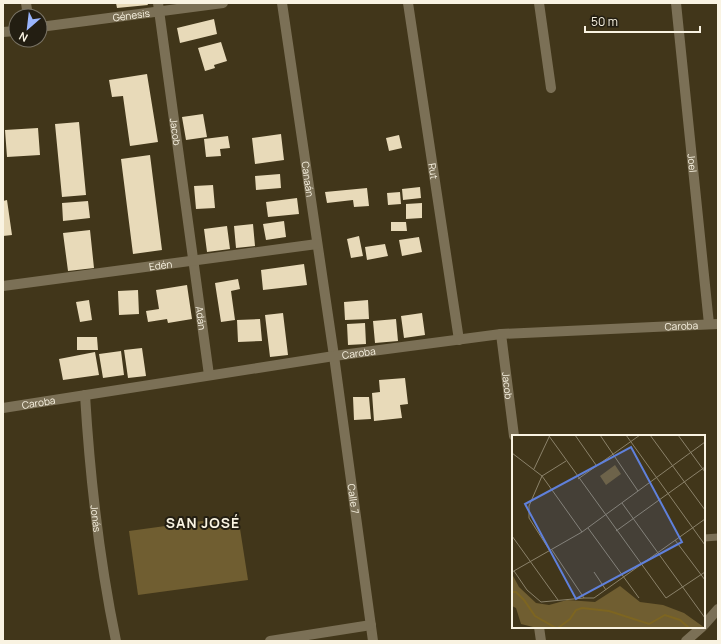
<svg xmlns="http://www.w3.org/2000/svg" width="721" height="644" font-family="Manrope,sans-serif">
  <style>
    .green { fill: #705e31 }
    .building { fill: #e8dab9 }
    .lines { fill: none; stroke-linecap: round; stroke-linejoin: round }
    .lane { stroke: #7b7056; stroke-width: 7 }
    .street { stroke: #7b7056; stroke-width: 10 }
    .labels { text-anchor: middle; stroke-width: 4; stroke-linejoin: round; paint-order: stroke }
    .street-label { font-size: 10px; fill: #f9f3e2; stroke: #231e12 }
    .district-label { font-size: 14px; font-weight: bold; letter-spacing: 1px; fill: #f9f3e2; stroke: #231e12 }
    .inset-river { fill: none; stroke: #7d6521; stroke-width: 2 }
    .inset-road { fill: none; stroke: #8b826a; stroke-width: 1 }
    .view { fill: #5f80db; fill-opacity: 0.15; stroke: #5f80db; stroke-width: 2 }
    .inset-edge { fill: none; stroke: #f9f3e2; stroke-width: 2 }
  </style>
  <rect width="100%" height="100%" fill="#41361a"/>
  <path class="green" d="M238,516L248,580L138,595L129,531Z"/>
  <path class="building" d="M116,3H147L148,5L117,8Z
    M214,19L217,34L180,43L177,28Z
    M221,42L227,61L214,65L215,68L205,71L198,48Z
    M147,74L158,142L130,146L123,96L112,97L109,80Z
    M203,114L207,137L186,140L182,117Z
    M79,122L86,195L62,197L55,124Z
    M38,128L40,155L7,157L5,130Z
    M281,134L284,160L255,164L252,138Z
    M399,135L402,148L389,151L386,138Z
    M228,136L230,148L220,149L221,156L206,157L204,139Z
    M150,155L162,250L133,254L121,159Z
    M280,174L281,188L256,190L255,176Z
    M213,185L215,208L196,209L194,186Z
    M420,187L421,198L403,200L402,189Z
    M367,188L369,206L354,207L353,200L327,203L325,192Z
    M400,192L401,204L388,205L387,193Z
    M297,198L299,214L268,217L266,202Z
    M7,200L12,235L3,236V201Z
    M88,201L90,218L63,221L62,203Z
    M422,203V218L406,219V204Z
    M284,221L286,237L266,240L263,224Z
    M391,222H406L407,231H391Z
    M253,224L255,246L236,248L234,226Z
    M227,226L230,249L207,252L204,229Z
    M90,230L94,268L68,271L63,233Z
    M359,236L363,256L351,258L347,239Z
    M419,237L422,252L402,256L399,240Z
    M385,244L388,256L367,260L365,247Z
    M304,264L307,285L263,290L261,270Z
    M238,279L240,289L231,291L235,320L221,322L215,283Z
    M187,285L192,319L168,323L167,319L148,322L146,311L159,309L156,290Z
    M138,290L139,314L119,315L118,291Z
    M89,300L92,320L80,322L76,302Z
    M368,300L369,319L345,320L344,302Z
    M283,313L288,355L270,357L265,315Z
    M422,313L425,335L404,338L401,316Z
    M260,319L262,341L238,342L237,320Z
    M396,319L398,341L375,343L373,321Z
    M365,323L366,344L348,345L347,324Z
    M77,337H97L98,350H77Z
    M142,348L146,376L128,378L124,350Z
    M121,351L124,375L103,378L99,354Z
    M95,352L99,375L63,380L59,359Z
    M405,378L408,404L400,405L402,418L374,421L372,393L380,392L379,380Z
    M353,397H369L371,419L354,420Z"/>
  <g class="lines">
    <path class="lane" d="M704,538L718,537"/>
    <g class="street">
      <path d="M26,3L28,16"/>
      <path id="s1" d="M158,3L209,375"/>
      <path id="s2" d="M282,3L334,356L373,641"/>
      <path id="s3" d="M408,3L459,340"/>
      <path d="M539,3L551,88"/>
      <path id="s4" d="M676,3L709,324"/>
      <path id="s5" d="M40,27L223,3"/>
      <path d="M3,32L16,31"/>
      <path id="s6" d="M3,286L317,244"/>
      <path id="s7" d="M501,334L514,436"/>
      <path id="s8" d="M85,395C90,478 99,559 116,641"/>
      <path id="s9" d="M3,408L334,356L501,334L718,324"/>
      <path d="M704,625L718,609"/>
      <path d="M539,627L541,641"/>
      <path d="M270,641L371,625"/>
      <path d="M686,641L702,627"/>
    </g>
  </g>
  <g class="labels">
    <g class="street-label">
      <text dy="4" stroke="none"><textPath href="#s5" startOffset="92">Génesis</textPath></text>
      <text dy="4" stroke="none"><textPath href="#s1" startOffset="130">Jacob</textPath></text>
      <text dy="4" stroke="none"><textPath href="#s4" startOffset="161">Joel</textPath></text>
      <text dy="4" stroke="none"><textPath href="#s3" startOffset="170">Rut</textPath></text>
      <text dy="4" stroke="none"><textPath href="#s2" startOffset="178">Canaán</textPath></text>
      <text dy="4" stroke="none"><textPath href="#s6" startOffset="159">Edén</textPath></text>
      <text dy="4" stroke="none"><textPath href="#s1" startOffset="318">Adán</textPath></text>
      <text dy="4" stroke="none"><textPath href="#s9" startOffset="684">Caroba</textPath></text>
      <text dy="4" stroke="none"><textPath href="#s9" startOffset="360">Caroba</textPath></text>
      <text dy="4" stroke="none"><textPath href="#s7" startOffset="52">Jacob</textPath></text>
      <text dy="4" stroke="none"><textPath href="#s9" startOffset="36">Caroba</textPath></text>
      <text dy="4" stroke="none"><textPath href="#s2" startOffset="501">Calle 7</textPath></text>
      <text dy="4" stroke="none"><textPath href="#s8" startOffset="124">Jonás</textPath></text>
    </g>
    <g class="district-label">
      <text x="203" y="528">SAN JOSÉ</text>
    </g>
  </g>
  <g transform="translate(512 435)">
    <rect width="193" height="193" fill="#41361a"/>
    <path d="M103,30L109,39L94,50L88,41ZM0,139L7,152L24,168L37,170L55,165L83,167L108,151L128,167L151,170L172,178L193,193H25L9,189L4,173L0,171Z" fill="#705e31"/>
    <path class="inset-river" d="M0,157H4L12,165L23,181L44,193M46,193L58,184L64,175L70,173L97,176L137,189L153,180L168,185L177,193"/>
    <path class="inset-road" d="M63,0L84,30M88,0L126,56M114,0L193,110M138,0L193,75M166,0L193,37M37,1L154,163L193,137M0,18L30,41L70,97M22,34L38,0M66,44L128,0M110,68L193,183M76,93L127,163M104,96L193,32M0,101L46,165M163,105L193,145M40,115L72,163H82L193,84M38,116L17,83V71L30,41L54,26M2,136L15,155L29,167L72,163M0,137L70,97L193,7M82,137L94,155"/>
    <path class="view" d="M119,12L170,107L64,164L13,69Z"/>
    <rect width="193" height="193" class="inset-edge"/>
  </g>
  <rect width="721" height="644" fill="none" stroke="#f9f3e2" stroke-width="8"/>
  <g transform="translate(28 28) rotate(208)"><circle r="19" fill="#231e12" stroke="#797365"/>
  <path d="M0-3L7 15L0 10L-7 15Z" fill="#9ab5fd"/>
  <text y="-6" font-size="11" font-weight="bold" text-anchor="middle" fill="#f9f3e2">N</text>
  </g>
  <path d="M585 26v6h115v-6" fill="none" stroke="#f9f3e2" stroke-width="2"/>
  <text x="591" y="26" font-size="12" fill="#f9f3e2" stroke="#231e12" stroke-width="3" paint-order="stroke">50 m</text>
</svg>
